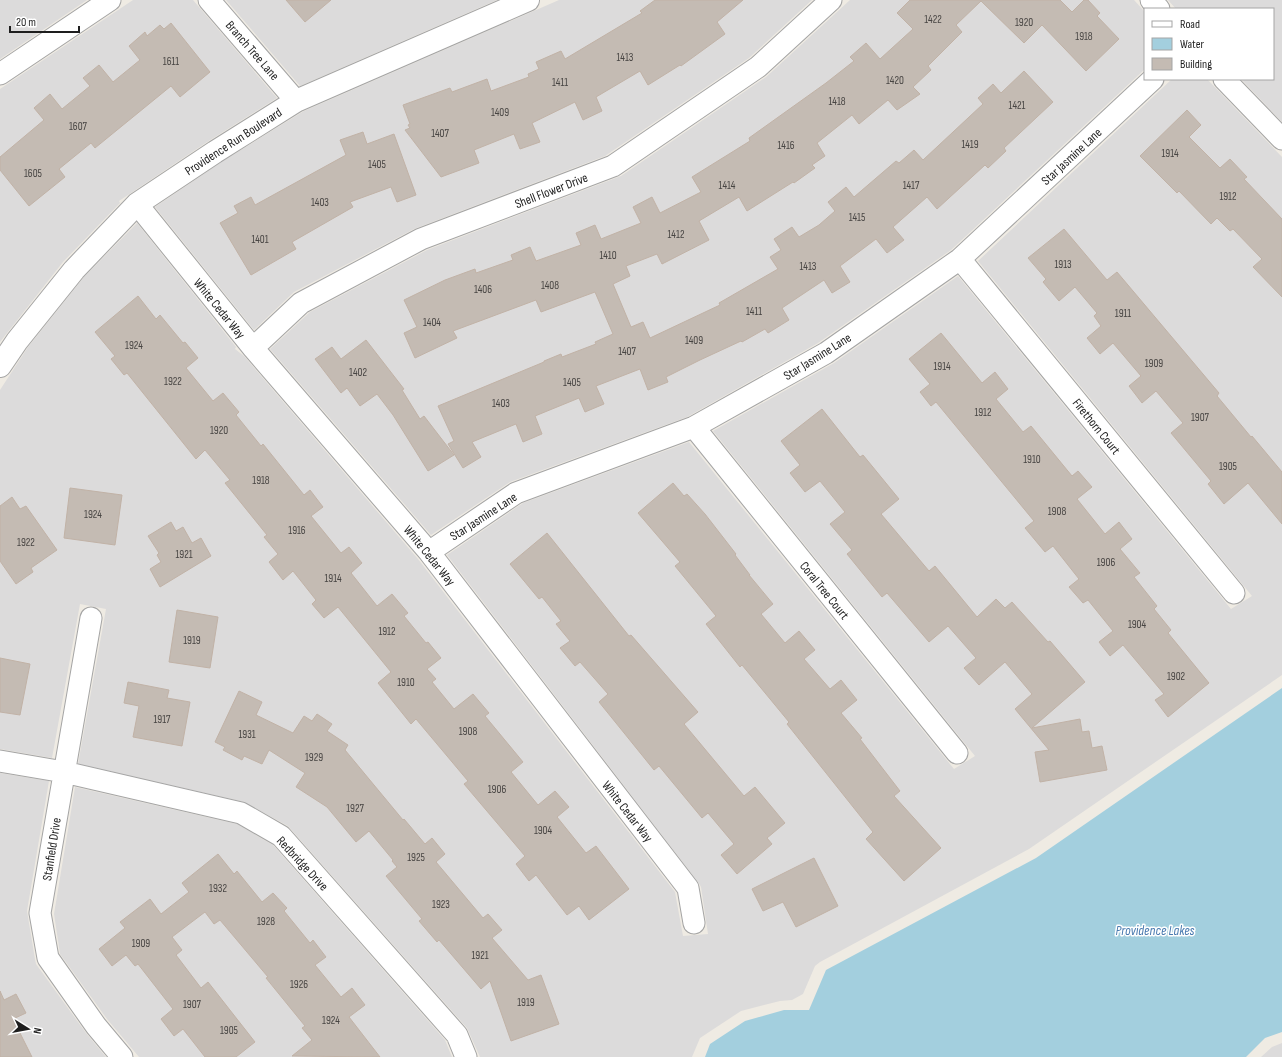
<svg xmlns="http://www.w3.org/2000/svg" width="1282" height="1057" font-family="'Sofia Sans Condensed',sans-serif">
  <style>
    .residential { fill: #dcdbdb }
    .water { fill: #a3cfde }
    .building { fill: #c4bbb3; stroke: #c1b2a6 }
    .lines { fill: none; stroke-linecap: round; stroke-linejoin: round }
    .minor-casing { stroke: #a5a5a5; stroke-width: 23 }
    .tertiary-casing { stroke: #a5a5a5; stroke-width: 24 }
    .minor { stroke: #fff; stroke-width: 21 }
    .tertiary { stroke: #fff; stroke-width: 22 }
    .labels { text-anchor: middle; stroke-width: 3; stroke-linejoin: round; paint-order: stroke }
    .number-label { font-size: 11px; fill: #484543 }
    .street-label { font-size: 13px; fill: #1e1e1e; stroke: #fff }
    .water-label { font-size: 14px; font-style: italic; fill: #4879af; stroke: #fff }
  </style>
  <rect width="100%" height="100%" fill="#efebe3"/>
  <path class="residential" d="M0,0H87L0,59Z
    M133,0H193L277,98L207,142L119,201L120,203L63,262L0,342V89Z
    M226,0H497L300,86Z
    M559,0H812L749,58L605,156L414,229L294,292L254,330L155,207L223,161L304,111Z
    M850,0H1134L1145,12V69L951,250L818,343L687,417L510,482L431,535L270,349L310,312L427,250L621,176L766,77Z
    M1168,0H1282V122L1241,79H1273V9H1176Z
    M1172,79H1207L1282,157V675L1029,849L820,962L815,966L803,994L792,1000L780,1001L741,1011L700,1038L692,1057H480L467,1028L288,826L244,802L78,764L106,609L80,604L52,758L0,749V390L28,347L84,277L137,223L236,347L235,349L244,356L418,559L675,892L683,936L708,934L701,887L698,882L447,555L523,503L689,442L954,769L975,756L713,431L834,363L958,276L1231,609L1252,596L978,261Z
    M0,773L49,781L27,911L35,959L36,964L86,1033L106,1057H0Z
    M75,787L237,824L273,845L445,1040L452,1057H139L107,1019L60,954L54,914Z
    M1282,1043V1057H1261L1272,1047Z"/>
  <path class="water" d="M1282,688V1032L1265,1038L1246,1057H705L710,1044L745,1021L784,1010H809L826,970L1036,858Z"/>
  <path class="building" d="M286,0H331L305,22Z
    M655,0H743L717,22L725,34L681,66L680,65L648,85L640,71L596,97L602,111L583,120L575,102L532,123L540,142L520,149L514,134L474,150L479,163L441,177L405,130L410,128L408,125L410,124L403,105L450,88L452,92L487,79L491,91L529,77L528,74L539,69L536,62L561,51L565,59L642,13L640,11Z
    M910,0H1060L1072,12L1084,0H1088L1100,13L1097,16L1119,39L1086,71L1042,25L1024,43L981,1L956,25L962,32L928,66L931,70L913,87L920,94L897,110L888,100L859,124L852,115L817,143L825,156L812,165L815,168L794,183L793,182L747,211L739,197L699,221L709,240L662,264L657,254L626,266L630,276L613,284L631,327L643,322L650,338L720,305L719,303L778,269L770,257L781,250L774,239L792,227L799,237L819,225L835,211L828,202L846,187L854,197L896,161L899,163L914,150L923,160L983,104L978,98L993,84L1001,93L1024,71L1053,102L1004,148L1006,151L988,168L985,165L937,209L927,197L893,227L904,240L887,253L876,239L840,266L850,282L832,293L824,280L782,308L789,320L768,333L765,329L742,342L741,341L700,360L666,377L668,382L648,390L640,369L596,386L604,404L585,412L579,398L535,416L542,434L523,442L516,424L472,442L481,457L463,468L448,444L454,441L438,406L544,362V361L561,354L562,357L596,344L595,342L613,334L595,292L541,312L536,300L453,331L457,338L415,358L404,333L417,327L404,300L445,280L475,269L476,273L513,260L511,255L530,247L536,261L581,245L576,233L595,225L601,239L641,223L633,207L652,197L660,213L701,192L692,177L750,141L749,138L826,83L854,61L850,57L866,43L880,59L913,29L897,13Z
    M171,23L210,72L180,97L171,86L95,148L91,143L59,169L65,177L29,206L0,170V157L44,120L34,108L50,94L62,109L90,86L83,78L99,65L113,82L140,60L129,46L145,32L147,36L160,25L164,29Z
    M1187,110L1201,125L1189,137L1220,168L1230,159L1247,177L1244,179L1282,219V297L1253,267L1262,259L1233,229L1230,231L1217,218L1211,224L1179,191L1177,193L1140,156Z
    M363,132L367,144L394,134L416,195L397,202L391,187L350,202L353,207L292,242L296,249L251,275L220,223L238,213L234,206L251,197L255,205L346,155L340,140Z
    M1064,229L1107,280L1117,272L1219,393L1217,396L1251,437L1252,436L1282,472V524L1248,483L1224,504L1208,484L1211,481L1171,433L1183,423L1156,391L1142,403L1129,386L1141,376L1113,343L1100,354L1087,338L1101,326L1094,316L1097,313L1075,287L1059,301L1043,282L1046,279L1028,258Z
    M138,296L156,319L160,315L183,343L185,342L198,358L186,368L213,401L223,393L239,412L236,415L261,446L263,444L304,495L310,490L323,507L311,516L341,553L349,547L362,563L351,573L377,606L392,594L408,613L404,616L426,643L428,642L441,658L427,669L436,679L432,682L454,709L473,694L489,713L485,716L523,762L511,772L538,805L555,791L569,807L557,817L586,853L596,846L629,889L589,920L579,906L567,915L536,875L529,881L516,864L525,856L464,784L468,781L416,719L411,724L378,683L391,672L338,607L324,618L312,604L316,600L293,571L283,580L269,562L278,554L264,537L267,535L225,483L230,480L205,450L196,459L127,373L124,375L111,359L115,356L95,332Z
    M941,333L982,383L995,372L1008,389L996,399L1023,432L1031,426L1072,476L1078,471L1092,487L1077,499L1105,534L1119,522L1132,539L1120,549L1140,573L1134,577L1157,606L1154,609L1171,630L1168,633L1209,683L1168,717L1155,700L1164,694L1123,645L1110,656L1099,642L1113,631L1088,600L1083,603L1069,587L1079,579L1053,546L1045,552L1025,528L1034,521L936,402L931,406L920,392L930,384L909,359Z
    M366,340L404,389L402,390L420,419L424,416L454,455L428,471L393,415L377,394L360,406L347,388L341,393L315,359L332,347L341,359Z
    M822,409L860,457L863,455L899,499L881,514L929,571L935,566L977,617L996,599L1005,608L1012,602L1048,642L1050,641L1085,682L1032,728L1080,719L1082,732L1089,731L1092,748L1102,746L1107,770L1040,782L1035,752L1049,750L1015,709L1032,694L1005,662L979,685L964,668L976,658L948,626L929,642L887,593L882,597L847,554L852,550L830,524L845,512L820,481L805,492L790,473L800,465L781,441Z
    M673,483L684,496L687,494L705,514L736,554L735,555L750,575H749L773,604L761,614L785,643L799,631L815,650L804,659L830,689L841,680L857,700L841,713L862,738L860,739L900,791L894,796L941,848L904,881L866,839L873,832L787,724L789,722L742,665L740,667L706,624L716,616L675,566L680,562L638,513Z
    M70,488L122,495L115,545L64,538Z
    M12,497L20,509L26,506L57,550L31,568L33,572L16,584L0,561V506Z
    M171,522L176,531L183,527L192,543L201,538L211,556L160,587L150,569L161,562L157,555L159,553L148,536Z
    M547,533L629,636L631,635L698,712L684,724L744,796L755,787L785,823L767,838L772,844L737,874L721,855L734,844L708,813L702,818L659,766L654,770L599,702L608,694L580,662L575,666L560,648L570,641L556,624L561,621L542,597L539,599L510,564Z
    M177,610L218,617L210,668L169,662Z
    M0,658L30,664L20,715L0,712Z
    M128,682L169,690L167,698L190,702L182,746L133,737L139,706L124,703Z
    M239,691L262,702L256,715L293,733L304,716L312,721L317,714L332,724L327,731L348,745L345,750L403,820L404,819L425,844L432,838L445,854L436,862L483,918L488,914L502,930L492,938L528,980L541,975L559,1024L511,1041L490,981L481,989L439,940L437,942L419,921L422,919L386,876L397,867L392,861L393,860L369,831L356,842L327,807L296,787L305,773L269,750L262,764L244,756L242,760L223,750L225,747L215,742Z
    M218,854L234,874L237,871L262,902L273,893L287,908L284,911L310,943L313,940L326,957L315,965L341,997L352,988L365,1005L349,1017L380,1057L292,1056L312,1040L302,1028L305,1026L266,978L268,977L220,920L214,924L205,912L172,937L182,950L176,955L201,988L208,982L255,1042L236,1057H205L183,1029L174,1036L161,1019L173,1009L138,964L135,966L126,955L112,966L99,949L125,928L120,922L150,899L161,914L189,892L182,883Z
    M814,858L838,906L796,927L783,902L763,911L752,889Z
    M0,991L4,1000L16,994L26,1013L13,1019L32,1057H0Z"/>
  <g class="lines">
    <g class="minor-casing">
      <path id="minor" d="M209,0L296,101
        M1151,0L1159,9
        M0,74L110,0
        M1224,79L1282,139
        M137,204L253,348L429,552L688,888L694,923
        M960,259L1234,593
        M253,348L301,303L421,239L613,166L758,67L831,0
        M694,427L957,753
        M429,552L516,493L694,427L826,353L960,259L1153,79
        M91,618L40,913L48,958L96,1026L122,1057
        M0,761L64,772L241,813L281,836L457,1035L466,1057"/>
    </g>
    <g class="tertiary-casing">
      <path id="tertiary" d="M0,366L17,341L74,270L137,204L215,152L296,101L528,0"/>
    </g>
    <use href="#minor" class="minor"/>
    <use href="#tertiary" class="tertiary"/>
  </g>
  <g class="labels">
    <g class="number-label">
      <text x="933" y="23">1422</text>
      <text x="1024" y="26">1920</text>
      <text x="1084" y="40">1918</text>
      <text x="625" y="61">1413</text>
      <text x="171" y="65">1611</text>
      <text x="895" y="84">1420</text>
      <text x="560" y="86">1411</text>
      <text x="837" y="105">1418</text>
      <text x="1017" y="109">1421</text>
      <text x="500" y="116">1409</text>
      <text x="78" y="130">1607</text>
      <text x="440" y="137">1407</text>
      <text x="970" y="148">1419</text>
      <text x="786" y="149">1416</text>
      <text x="1170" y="157">1914</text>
      <text x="377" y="168">1405</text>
      <text x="33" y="177">1605</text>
      <text x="727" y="189">1414</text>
      <text x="911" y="189">1417</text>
      <text x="1228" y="200">1912</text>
      <text x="320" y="206">1403</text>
      <text x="857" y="221">1415</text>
      <text x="676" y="238">1412</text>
      <text x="260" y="243">1401</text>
      <text x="608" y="259">1410</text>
      <text x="1063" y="268">1913</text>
      <text x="808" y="270">1413</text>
      <text x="550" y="289">1408</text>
      <text x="483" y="293">1406</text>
      <text x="754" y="315">1411</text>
      <text x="1123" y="317">1911</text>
      <text x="432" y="326">1404</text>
      <text x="694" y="344">1409</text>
      <text x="134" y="349">1924</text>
      <text x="627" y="355">1407</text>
      <text x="1154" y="367">1909</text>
      <text x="942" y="370">1914</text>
      <text x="358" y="376">1402</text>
      <text x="173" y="385">1922</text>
      <text x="572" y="386">1405</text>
      <text x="501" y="407">1403</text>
      <text x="983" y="416">1912</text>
      <text x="1200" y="421">1907</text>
      <text x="219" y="434">1920</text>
      <text x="1032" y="463">1910</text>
      <text x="1228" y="470">1905</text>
      <text x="261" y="484">1918</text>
      <text x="1057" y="515">1908</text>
      <text x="93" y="518">1924</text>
      <text x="297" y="534">1916</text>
      <text x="26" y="546">1922</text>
      <text x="184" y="558">1921</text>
      <text x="1106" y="566">1906</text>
      <text x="333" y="582">1914</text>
      <text x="1137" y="628">1904</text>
      <text x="387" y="635">1912</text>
      <text x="192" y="644">1919</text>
      <text x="1176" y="680">1902</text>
      <text x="406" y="686">1910</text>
      <text x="162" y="723">1917</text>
      <text x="468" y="735">1908</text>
      <text x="247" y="738">1931</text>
      <text x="314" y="761">1929</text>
      <text x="497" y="793">1906</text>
      <text x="355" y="812">1927</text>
      <text x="543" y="834">1904</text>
      <text x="416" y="861">1925</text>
      <text x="218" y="892">1932</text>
      <text x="441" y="908">1923</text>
      <text x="266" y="925">1928</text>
      <text x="141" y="947">1909</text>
      <text x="480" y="959">1921</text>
      <text x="299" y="988">1926</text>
      <text x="526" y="1006">1919</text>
      <text x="192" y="1008">1907</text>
      <text x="331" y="1024">1924</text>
      <text x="229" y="1034">1905</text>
    </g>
    <g class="street-label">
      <text transform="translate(253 50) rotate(49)" y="5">Branch Tree Lane</text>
      <text transform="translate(233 141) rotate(-33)" y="5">Providence Run Boulevard</text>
      <text transform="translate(1071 156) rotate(-43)" y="5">Star Jasmine Lane</text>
      <text transform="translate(551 190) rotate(-21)" y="5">Shell Flower Drive</text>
      <text transform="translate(220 308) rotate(51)" y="5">White Cedar Way</text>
      <text transform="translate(817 356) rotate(-32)" y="5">Star Jasmine Lane</text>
      <text transform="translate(1097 426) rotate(51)" y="5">Firethorn Court</text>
      <text transform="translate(483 516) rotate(-33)" y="5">Star Jasmine Lane</text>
      <text transform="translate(430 555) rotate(51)" y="5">White Cedar Way</text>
      <text transform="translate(825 590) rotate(51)" y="5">Coral Tree Court</text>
      <text transform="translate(628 811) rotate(52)" y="5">White Cedar Way</text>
      <text transform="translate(51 849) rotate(-81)" y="5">Stanfield Drive</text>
      <text transform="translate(303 863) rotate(47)" y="5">Redbridge Drive</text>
    </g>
    <g class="water-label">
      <text x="1155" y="935">Providence Lakes</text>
    </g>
  </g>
  <rect x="1144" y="8" width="130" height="72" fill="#ffffff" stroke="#a5a5a5"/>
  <rect x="1152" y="21" width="20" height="6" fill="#ffffff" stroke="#a5a5a5"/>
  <text x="1180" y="28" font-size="12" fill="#1e1e1e">Road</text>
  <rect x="1152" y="38" width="20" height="12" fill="#a3cfde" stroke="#a5a5a5"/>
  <text x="1180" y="48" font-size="12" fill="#1e1e1e">Water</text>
  <rect x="1152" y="58" width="20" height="12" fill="#c4bbb3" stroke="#a5a5a5"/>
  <text x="1180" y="68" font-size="12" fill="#1e1e1e">Building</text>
  <g transform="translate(28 1029) rotate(101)" stroke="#ffffff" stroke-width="3" paint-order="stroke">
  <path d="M0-3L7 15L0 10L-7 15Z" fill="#1e1e1e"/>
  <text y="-6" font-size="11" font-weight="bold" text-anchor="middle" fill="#1e1e1e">N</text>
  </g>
  <path d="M10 26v6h69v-6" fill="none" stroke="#1e1e1e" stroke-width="2"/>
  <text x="16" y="26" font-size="12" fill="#1e1e1e" stroke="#ffffff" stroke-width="3" paint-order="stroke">20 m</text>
</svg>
